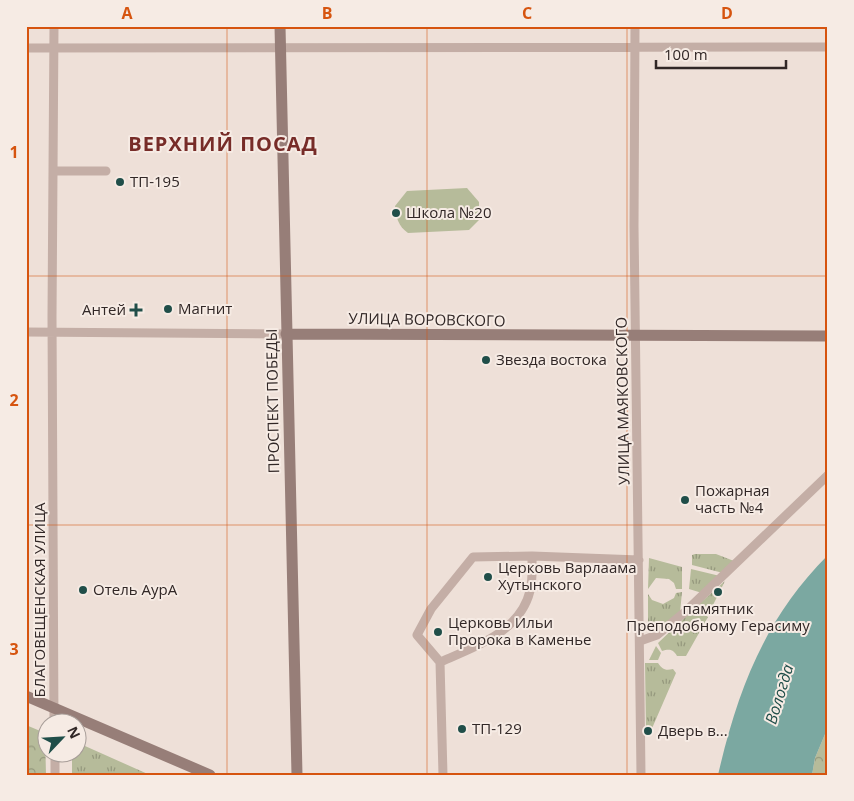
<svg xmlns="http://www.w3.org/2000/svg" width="854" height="801" font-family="'Open Sans',sans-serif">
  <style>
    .grass { fill: url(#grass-tufts) }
    .forest { fill: url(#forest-crowns) }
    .pitch { fill: #b6bb9a }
    .water { fill: #7ba8a1 }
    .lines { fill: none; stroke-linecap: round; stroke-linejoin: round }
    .street { stroke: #c4aea6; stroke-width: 9 }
    .secondary { stroke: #977e78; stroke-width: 11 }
    .grid { fill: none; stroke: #d6540f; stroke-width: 1; stroke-opacity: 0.55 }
    .poi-dot { fill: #204e49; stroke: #f6ebe4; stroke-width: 2 }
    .labels { text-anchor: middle; stroke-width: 4; stroke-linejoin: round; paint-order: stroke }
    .poi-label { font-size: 15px; fill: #312726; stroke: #f6ebe4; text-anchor: start }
    .street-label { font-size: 15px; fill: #312726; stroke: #f6ebe4 }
    .water-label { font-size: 16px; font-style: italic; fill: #204e49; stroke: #f6ebe4 }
    .district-label { font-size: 20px; font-weight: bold; letter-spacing: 1px; fill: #772c28; stroke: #f6ebe4 }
    .neatline { fill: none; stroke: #d6540f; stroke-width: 2 }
    .grid-label { font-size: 16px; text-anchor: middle; font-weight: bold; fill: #d6540f }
  </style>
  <defs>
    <pattern id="grass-tufts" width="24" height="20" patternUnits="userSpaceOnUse" patternTransform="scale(1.25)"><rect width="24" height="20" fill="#b6bb9a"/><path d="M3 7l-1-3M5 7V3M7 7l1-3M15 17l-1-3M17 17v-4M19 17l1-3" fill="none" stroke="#95987d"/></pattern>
    <pattern id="forest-crowns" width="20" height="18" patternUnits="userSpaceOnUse" patternTransform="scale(1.25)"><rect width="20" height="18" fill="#b6bb9a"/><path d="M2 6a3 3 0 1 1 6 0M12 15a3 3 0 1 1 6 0" fill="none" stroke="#95987d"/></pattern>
  </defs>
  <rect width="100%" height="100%" fill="#eee0d8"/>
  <path class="grass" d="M695,554H716L734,561L723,573L692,565V555Z
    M649,558L682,567V589H676L674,583L669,579L656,578L648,589Z
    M691,569L720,576L702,593L689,589Z
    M725,581L709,613L699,604Z
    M682,592L680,613L657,630L652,629L648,622V594L652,600L663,604L674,598L676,593Z
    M696,607L708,617L686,656H677C673,649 669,649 662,651L658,643Z
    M656,646L661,653L658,660H649Z
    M645,663H658C662,669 665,671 673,669L676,673L650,733L646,729Z
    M78,745L85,746L150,775H72V754H78Z"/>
  <path class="forest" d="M26,725L45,733L46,775H26Z
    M828,727V775H812L815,758Z"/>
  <path class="pitch" d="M467,188L479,202V220L469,230L408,233C398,226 396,217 395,206L407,191Z"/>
  <path class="water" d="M828,555V727L815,758L812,775H718C738,689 765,618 828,555Z"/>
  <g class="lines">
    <path class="street" d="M54,26L52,317L54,724
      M635,26L634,226L641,775
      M26,48L828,47
      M54,171H106
      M26,332L286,334
      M640,641L657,635L685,612L828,475
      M440,662C475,647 520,632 530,591C533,580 532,567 532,556
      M55,754V775
      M443,775L440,662L417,635L431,609L473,557L532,556L639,560"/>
    <path class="secondary" d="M280,26L297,775
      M286,334L828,336
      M26,696L210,775"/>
  </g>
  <path class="grid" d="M227,26V775M427,26V775M627,26V775M26,276H828M26,525H828"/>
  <g class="poi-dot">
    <circle cx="120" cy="182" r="5"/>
    <circle cx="396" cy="213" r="5"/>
    <circle cx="168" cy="309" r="5"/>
    <path d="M133.5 302.5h5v5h5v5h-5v5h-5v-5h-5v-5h5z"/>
    <circle cx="486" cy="360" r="5"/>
    <circle cx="685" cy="500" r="5"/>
    <circle cx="488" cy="577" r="5"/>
    <circle cx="83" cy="590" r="5"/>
    <circle cx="718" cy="592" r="5"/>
    <circle cx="438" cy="632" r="5"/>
    <circle cx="462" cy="729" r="5"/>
    <circle cx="648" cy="731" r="5"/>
  </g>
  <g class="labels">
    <g class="poi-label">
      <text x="130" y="187">ТП-195</text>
      <text x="406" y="218">Школа №20</text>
      <text x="178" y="314">Магнит</text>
      <text x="126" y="315" text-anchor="end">Антей</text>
      <text x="496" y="365">Звезда востока</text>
      <text x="695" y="496">Пожарная<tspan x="695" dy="17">часть №4</tspan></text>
      <text x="498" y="573">Церковь Варлаама<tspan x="498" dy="17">Хутынского</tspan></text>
      <text x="93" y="595">Отель АурА</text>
      <text x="718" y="614" text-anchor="middle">памятник<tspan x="718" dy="17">Преподобному Герасиму</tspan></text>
      <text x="448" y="628">Церковь Ильи<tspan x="448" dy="17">Пророка в Каменье</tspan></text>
      <text x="472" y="734">ТП-129</text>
      <text x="658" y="736">Дверь в...</text>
    </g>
    <g class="street-label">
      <text transform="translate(427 320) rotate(1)" y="5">УЛИЦА ВОРОВСКОГО</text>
      <text transform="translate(273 401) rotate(-91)" y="5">ПРОСПЕКТ ПОБЕДЫ</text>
      <text transform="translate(623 401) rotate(-91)" y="5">УЛИЦА МАЯКОВСКОГО</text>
      <text transform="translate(40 600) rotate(-90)" y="5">БЛАГОВЕЩЕНСКАЯ УЛИЦА</text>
    </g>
    <g class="water-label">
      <text transform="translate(779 694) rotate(-73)" y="6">Вологда</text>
    </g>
    <g class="district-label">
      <text x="223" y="151">ВЕРХНИЙ ПОСАД</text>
    </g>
  </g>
  <rect width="854" height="801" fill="none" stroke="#f6ebe4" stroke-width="55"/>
  <g transform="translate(62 738) rotate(65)"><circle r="24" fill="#f6ebe4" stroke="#a79d98"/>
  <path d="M0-4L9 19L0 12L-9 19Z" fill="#204e49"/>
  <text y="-8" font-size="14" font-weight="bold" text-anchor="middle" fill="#312726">N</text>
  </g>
  <path d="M656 60v8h130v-8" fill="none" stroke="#312726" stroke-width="2.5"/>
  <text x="664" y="60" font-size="15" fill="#312726" stroke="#f6ebe4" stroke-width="4" paint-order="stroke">100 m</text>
  <rect x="28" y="28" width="798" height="746" class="neatline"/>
  <g class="grid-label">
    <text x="127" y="19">A</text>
    <text x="327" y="19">B</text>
    <text x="527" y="19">C</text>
    <text x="727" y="19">D</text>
    <text x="14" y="158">1</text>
    <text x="14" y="406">2</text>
    <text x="14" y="655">3</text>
  </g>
</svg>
